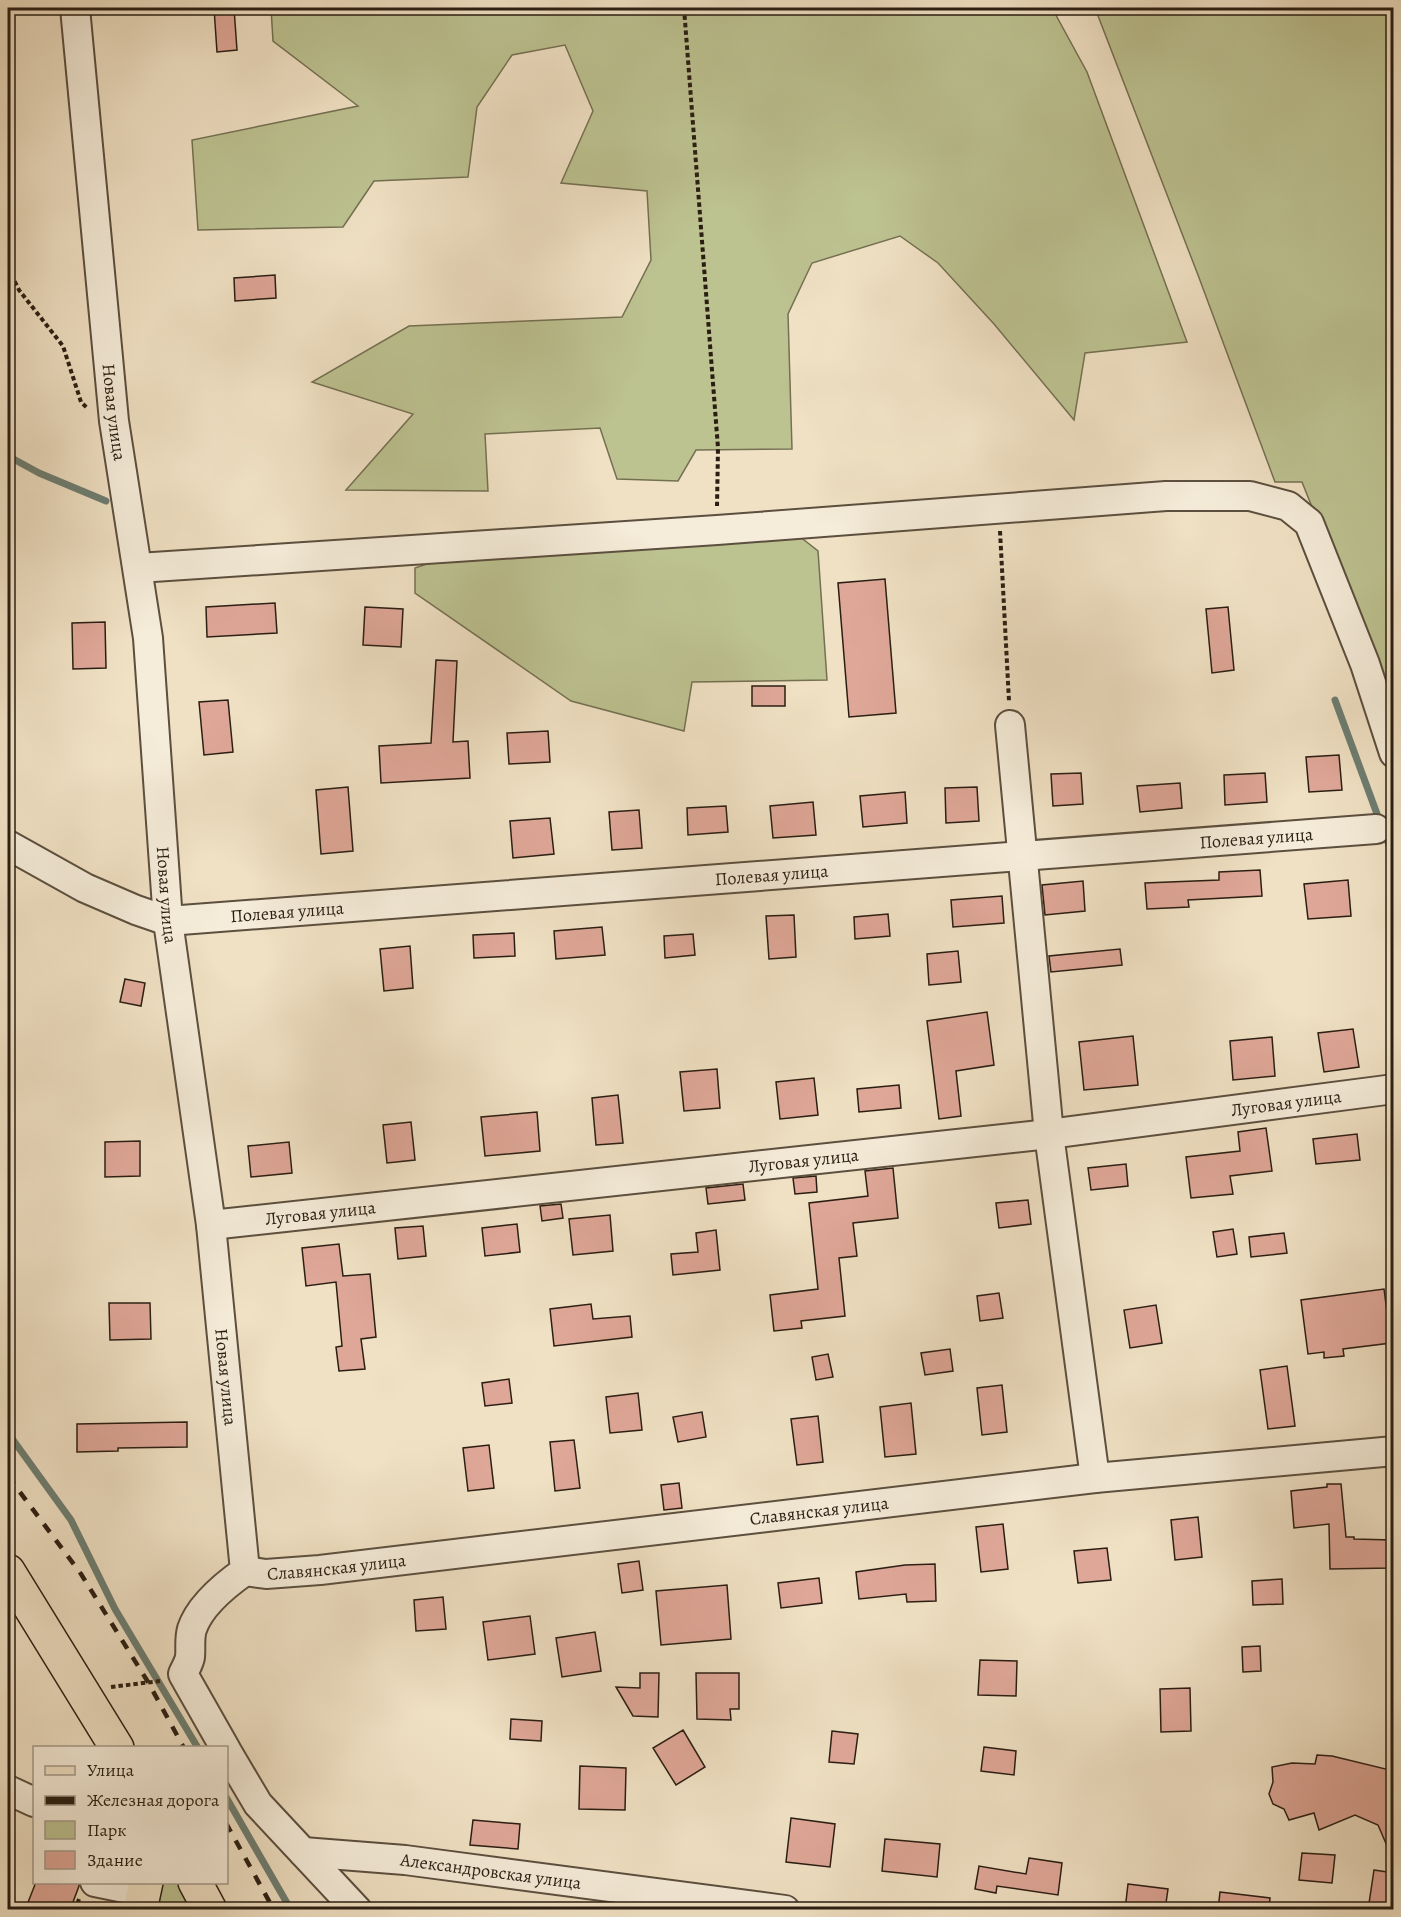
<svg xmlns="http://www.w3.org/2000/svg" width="1401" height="1917" font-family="Alegreya,serif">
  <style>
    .green { fill: #bdc291; stroke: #747052; stroke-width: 1.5 }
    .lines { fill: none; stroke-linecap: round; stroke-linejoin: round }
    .stream { stroke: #6d7e72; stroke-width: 7 }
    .building { fill: #dfa798; stroke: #2a1e13; stroke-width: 1.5 }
    .minor-casing { stroke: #5c4f3f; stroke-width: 32 }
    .major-casing { stroke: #2a1e13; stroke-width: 36 }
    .path { stroke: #2a1e13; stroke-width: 4; stroke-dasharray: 4.5 3; stroke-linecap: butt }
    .minor { stroke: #f5ecd9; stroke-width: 28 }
    .major { stroke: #f0e1c4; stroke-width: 33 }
    .rail { stroke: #2a1e13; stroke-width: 4.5; stroke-dasharray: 10 10; stroke-linecap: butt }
    .labels { text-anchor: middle; stroke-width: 5; stroke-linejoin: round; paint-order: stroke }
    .street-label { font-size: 18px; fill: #2a1e13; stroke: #f5ecd9 }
  </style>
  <rect width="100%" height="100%" fill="#f0e1c4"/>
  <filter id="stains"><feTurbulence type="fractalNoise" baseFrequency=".00333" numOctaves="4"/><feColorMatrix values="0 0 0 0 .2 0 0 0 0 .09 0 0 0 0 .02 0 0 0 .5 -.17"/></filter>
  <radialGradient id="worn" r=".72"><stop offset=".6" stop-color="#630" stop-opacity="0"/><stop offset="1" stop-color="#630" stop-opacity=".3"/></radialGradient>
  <path class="green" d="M271,8H1052L1087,72L1187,342L1085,353L1074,420L994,324L938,263L900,236L812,263L788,314L792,449L696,450L678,481L617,479L600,428L485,434L488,491L346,490L413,414L312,382L409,326L622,317L651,260L647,191L561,183L593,111L565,45L512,55L477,107L468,177L374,181L343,227L198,230L192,140L358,106L273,41Z
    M1095,8H1393V711L1302,482H1275L1198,275Z
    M799,536L818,551L827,680L692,682L684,731L571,701L415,593V568L441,559Z
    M156,1882L180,1883L193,1910H150Z"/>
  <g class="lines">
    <path class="stream" d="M8,456L39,473L106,501
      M1335,700L1380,822
      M1384,832L1394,858
      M8,1433L71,1520L115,1609L198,1748
      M226,1797L291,1910"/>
  </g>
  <path class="building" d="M214,8H234L237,50L217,52Z
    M275,275L276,298L235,301L234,278Z
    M885,579L896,713L849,717L838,583Z
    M275,603L277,633L207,637L206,607Z
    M365,607L403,609L401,647L363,645Z
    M1228,607L1234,670L1212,673L1206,609Z
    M105,622L106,668L73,669L72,623Z
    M436,660L457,661L453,742L468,741L470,778L381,783L379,746L431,743Z
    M752,686H785V706H752Z
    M228,700L233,752L204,755L199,702Z
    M548,731L550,762L509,764L507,733Z
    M1339,755L1342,790L1309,792L1306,757Z
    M1081,773L1083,804L1053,806L1051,774Z
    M1265,773L1267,802L1225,805L1224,775Z
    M1180,783L1182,808L1140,812L1137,786Z
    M348,787L353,851L321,854L316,790Z
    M977,787L979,821L946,823L945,788Z
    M905,792L907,823L863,827L860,796Z
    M813,802L816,835L773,838L770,806Z
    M726,806L728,832L688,835L687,808Z
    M639,810L642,848L612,850L609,812Z
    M550,818L554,854L513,858L510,821Z
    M1260,870L1262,896L1188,900L1189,907L1147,909L1145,883L1219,880V872Z
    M1348,880L1351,916L1308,919L1304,884Z
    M1083,881L1085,911L1045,915L1042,885Z
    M1002,896L1004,923L953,927L951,900Z
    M888,914L890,936L855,939L854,917Z
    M794,915L796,957L769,959L766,916Z
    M602,927L605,955L556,959L554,931Z
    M514,933L515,956L474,958L473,935Z
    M693,934L695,955L665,958L664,936Z
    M410,946L413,988L384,991L380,949Z
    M1120,949L1122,965L1051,972L1049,956Z
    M958,951L961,982L929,985L927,954Z
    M125,979L145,983L141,1006L120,1002Z
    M987,1012L994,1065L956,1071L961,1116L939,1119L927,1021Z
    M1353,1029L1359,1067L1324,1072L1318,1033Z
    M1133,1036L1138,1085L1084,1090L1079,1042Z
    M1272,1037L1275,1076L1233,1080L1230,1041Z
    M717,1069L720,1108L684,1111L680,1072Z
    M814,1078L818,1115L780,1119L776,1082Z
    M899,1085L901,1108L859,1112L857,1089Z
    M618,1095L623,1143L596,1145L592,1098Z
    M537,1112L540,1151L485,1156L481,1117Z
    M411,1122L415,1160L387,1163L383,1125Z
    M1266,1128L1272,1171L1230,1176L1233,1194L1191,1198L1186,1157L1240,1151L1238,1132Z
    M1357,1134L1360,1160L1316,1164L1313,1139Z
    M140,1141V1176L105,1177V1142Z
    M289,1142L292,1173L251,1177L248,1146Z
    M1126,1164L1128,1186L1091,1190L1088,1168Z
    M893,1168L898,1218L853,1223L857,1256L839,1258L845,1316L801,1321L802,1328L774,1331L770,1295L818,1289L809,1203L868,1196L865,1171Z
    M816,1176L817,1192L795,1194L793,1178Z
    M743,1184L745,1200L708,1204L706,1188Z
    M1028,1200L1031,1224L999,1228L996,1203Z
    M561,1204L563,1218L542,1221L540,1206Z
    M610,1215L613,1251L573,1255L569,1219Z
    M517,1224L520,1252L485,1256L482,1228Z
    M423,1226L426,1256L398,1259L395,1228Z
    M1233,1229L1237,1254L1217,1257L1213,1232Z
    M716,1230L720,1270L673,1275L671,1254L698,1252L696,1233Z
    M1284,1233L1287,1253L1251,1257L1249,1237Z
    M339,1244L343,1276L370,1274L376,1337L361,1339L365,1369L339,1371L336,1347L342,1346L336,1282L306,1286L302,1248Z
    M1384,1289L1391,1343L1343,1349L1344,1356L1324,1358V1352L1308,1354L1301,1300Z
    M999,1293L1003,1318L980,1321L977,1296Z
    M109,1303H150L151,1339L110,1340Z
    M591,1304L593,1319L630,1316L632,1337L554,1346L550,1309Z
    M1156,1305L1162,1343L1130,1348L1124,1310Z
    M950,1349L953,1371L925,1375L921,1353Z
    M828,1354L833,1377L816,1380L812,1357Z
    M1287,1366L1295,1426L1268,1429L1260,1370Z
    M509,1379L512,1403L485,1406L482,1383Z
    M1002,1385L1007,1432L982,1435L977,1388Z
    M638,1393L642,1430L610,1433L606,1397Z
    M911,1403L916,1454L885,1457L880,1407Z
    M702,1412L706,1437L678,1442L673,1417Z
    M818,1416L823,1462L797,1465L791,1419Z
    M187,1422V1447L118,1448V1451L77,1452V1424Z
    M574,1440L580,1488L555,1491L550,1442Z
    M489,1445L494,1488L468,1491L463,1448Z
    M679,1483L682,1508L664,1510L661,1485Z
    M1327,1484H1341L1346,1537H1354V1539L1392,1540V1568L1330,1569L1329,1524L1294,1528L1291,1491L1327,1487Z
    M1198,1517L1202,1557L1175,1560L1171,1520Z
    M1003,1524L1008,1569L981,1572L976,1527Z
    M1107,1548L1111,1580L1078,1583L1074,1551Z
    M639,1561L643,1590L622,1593L618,1564Z
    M935,1564L936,1601L907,1602L906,1594L859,1599L856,1572L905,1565Z
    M819,1578L822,1603L781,1608L778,1583Z
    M1282,1579L1283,1604L1253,1605L1252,1581Z
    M727,1585L731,1639L661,1645L656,1591Z
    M443,1597L446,1629L416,1631L414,1600Z
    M530,1616L535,1654L488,1660L483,1622Z
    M595,1632L601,1671L562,1677L556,1638Z
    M1260,1646L1261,1671L1243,1672L1242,1647Z
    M980,1660L1017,1661L1016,1696L978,1695Z
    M640,1673H659L658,1717L633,1716L616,1687L640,1688Z
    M696,1673H739V1709H730L731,1720L697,1719Z
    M1190,1688L1191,1731L1161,1732L1160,1689Z
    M511,1719L542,1721L541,1741L510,1739Z
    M683,1730L705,1767L676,1785L653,1748Z
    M832,1731L858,1734L854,1764L829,1762Z
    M984,1747L1016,1751L1014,1775L981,1771Z
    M1317,1755L1332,1756L1394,1771V1862L1378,1825L1355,1815L1319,1830L1314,1813L1289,1820L1284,1809L1273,1804L1269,1794L1273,1782L1272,1767L1292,1763L1315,1764Z
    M580,1766L626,1768L625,1810L579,1809Z
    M791,1818L835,1824L830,1867L786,1862Z
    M473,1820L520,1824L518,1849L470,1845Z
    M885,1839L940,1844L937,1877L882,1871Z
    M1302,1853L1335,1855L1332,1883L1299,1880Z
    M1029,1858L1062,1863L1058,1895L997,1886L996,1893L975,1889L979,1866L1026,1874Z
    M1374,1870L1394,1873V1910H1368Z
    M36,1882H79V1886L70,1910H25Z
    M1128,1884L1168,1889L1165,1910H1125Z
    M1220,1892L1270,1898L1269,1910H1218Z"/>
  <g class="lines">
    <g class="minor-casing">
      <g id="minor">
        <path id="s1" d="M75,8L114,421L148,638L168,921L211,1225L245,1571C225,1585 200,1605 192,1629C189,1639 191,1648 190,1657C189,1663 185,1669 183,1674L225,1748"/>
        <path d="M138,568L717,530L1166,496H1250L1288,506L1309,523L1365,664L1394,753"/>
        <path d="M1010,725L1049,1134L1095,1478"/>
        <path id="s2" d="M8,845L85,888L136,910L168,921L1376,829"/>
        <path id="s3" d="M211,1225L1049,1134L1394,1089"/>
        <path id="s4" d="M245,1571L266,1574L320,1570L1095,1478L1394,1451"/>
        <path d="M226,1750L258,1804L357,1910"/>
        <path d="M8,1790L34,1802"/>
        <path id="s5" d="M303,1852L405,1860L785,1910"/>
        <path d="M95,1882L144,1892"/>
      </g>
    </g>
    <g class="major-casing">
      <path id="major" d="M8,1571L117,1748
        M195,1882L210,1910
        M140,1910L146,1882"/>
    </g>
    <path class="path" d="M684,8L718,448L717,506
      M8,268L19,290L63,346L81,402L88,409
      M1000,531L1009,701
      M111,1687L160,1681
      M75,1910L79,1899"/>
    <use href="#minor" class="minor"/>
    <use href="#major" class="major"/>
    <path class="rail" d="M8,1476L81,1574L148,1682L184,1748
      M226,1823L274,1910"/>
  </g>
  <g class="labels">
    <g class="street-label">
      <text dy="6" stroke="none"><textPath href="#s1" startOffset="406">Новая улица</textPath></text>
      <text dy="6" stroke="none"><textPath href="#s2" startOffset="1269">Полевая улица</textPath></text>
      <text dy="6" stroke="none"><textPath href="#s2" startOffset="783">Полевая улица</textPath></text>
      <text dy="6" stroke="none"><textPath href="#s1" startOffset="892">Новая улица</textPath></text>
      <text dy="6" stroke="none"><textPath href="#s2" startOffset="297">Полевая улица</textPath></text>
      <text dy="6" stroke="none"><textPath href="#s3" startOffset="1082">Луговая улица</textPath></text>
      <text dy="6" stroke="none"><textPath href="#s3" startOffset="596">Луговая улица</textPath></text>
      <text dy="6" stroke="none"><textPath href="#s3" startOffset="110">Луговая улица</textPath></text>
      <text dy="6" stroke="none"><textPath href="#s1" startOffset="1378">Новая улица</textPath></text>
      <text dy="6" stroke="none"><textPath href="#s4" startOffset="578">Славянская улица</textPath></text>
      <text dy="6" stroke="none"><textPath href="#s4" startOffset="92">Славянская улица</textPath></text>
      <text dy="6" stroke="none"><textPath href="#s5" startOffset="189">Александровская улица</textPath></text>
    </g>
  </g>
  <rect width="1401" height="1917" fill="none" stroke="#f0e1c4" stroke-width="30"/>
  <rect x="9" y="9" width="1383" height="1899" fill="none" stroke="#2a1e13" stroke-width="3"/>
  <rect x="15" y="15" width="1371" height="1887" fill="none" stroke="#2a1e13" stroke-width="1.5"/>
  <rect x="33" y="1746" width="195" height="138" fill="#f5ecd9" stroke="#a49a8a" stroke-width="1.5"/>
  <rect x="45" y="1766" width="30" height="9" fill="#f0e1c4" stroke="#a49a8a" stroke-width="1.5"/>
  <text x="87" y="1776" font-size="18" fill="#2a1e13">Улица</text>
  <rect x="45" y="1796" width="30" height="9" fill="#2a1e13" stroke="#a49a8a" stroke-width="1.5"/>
  <text x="87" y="1806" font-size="18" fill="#2a1e13">Железная дорога</text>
  <rect x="45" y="1821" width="30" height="18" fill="#bdc291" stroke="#a49a8a" stroke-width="1.5"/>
  <text x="87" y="1836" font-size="18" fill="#2a1e13">Парк</text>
  <rect x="45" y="1851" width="30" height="18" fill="#dfa798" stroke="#a49a8a" stroke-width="1.5"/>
  <text x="87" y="1866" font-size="18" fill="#2a1e13">Здание</text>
  <rect width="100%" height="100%" filter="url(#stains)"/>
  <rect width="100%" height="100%" fill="url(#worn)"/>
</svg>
